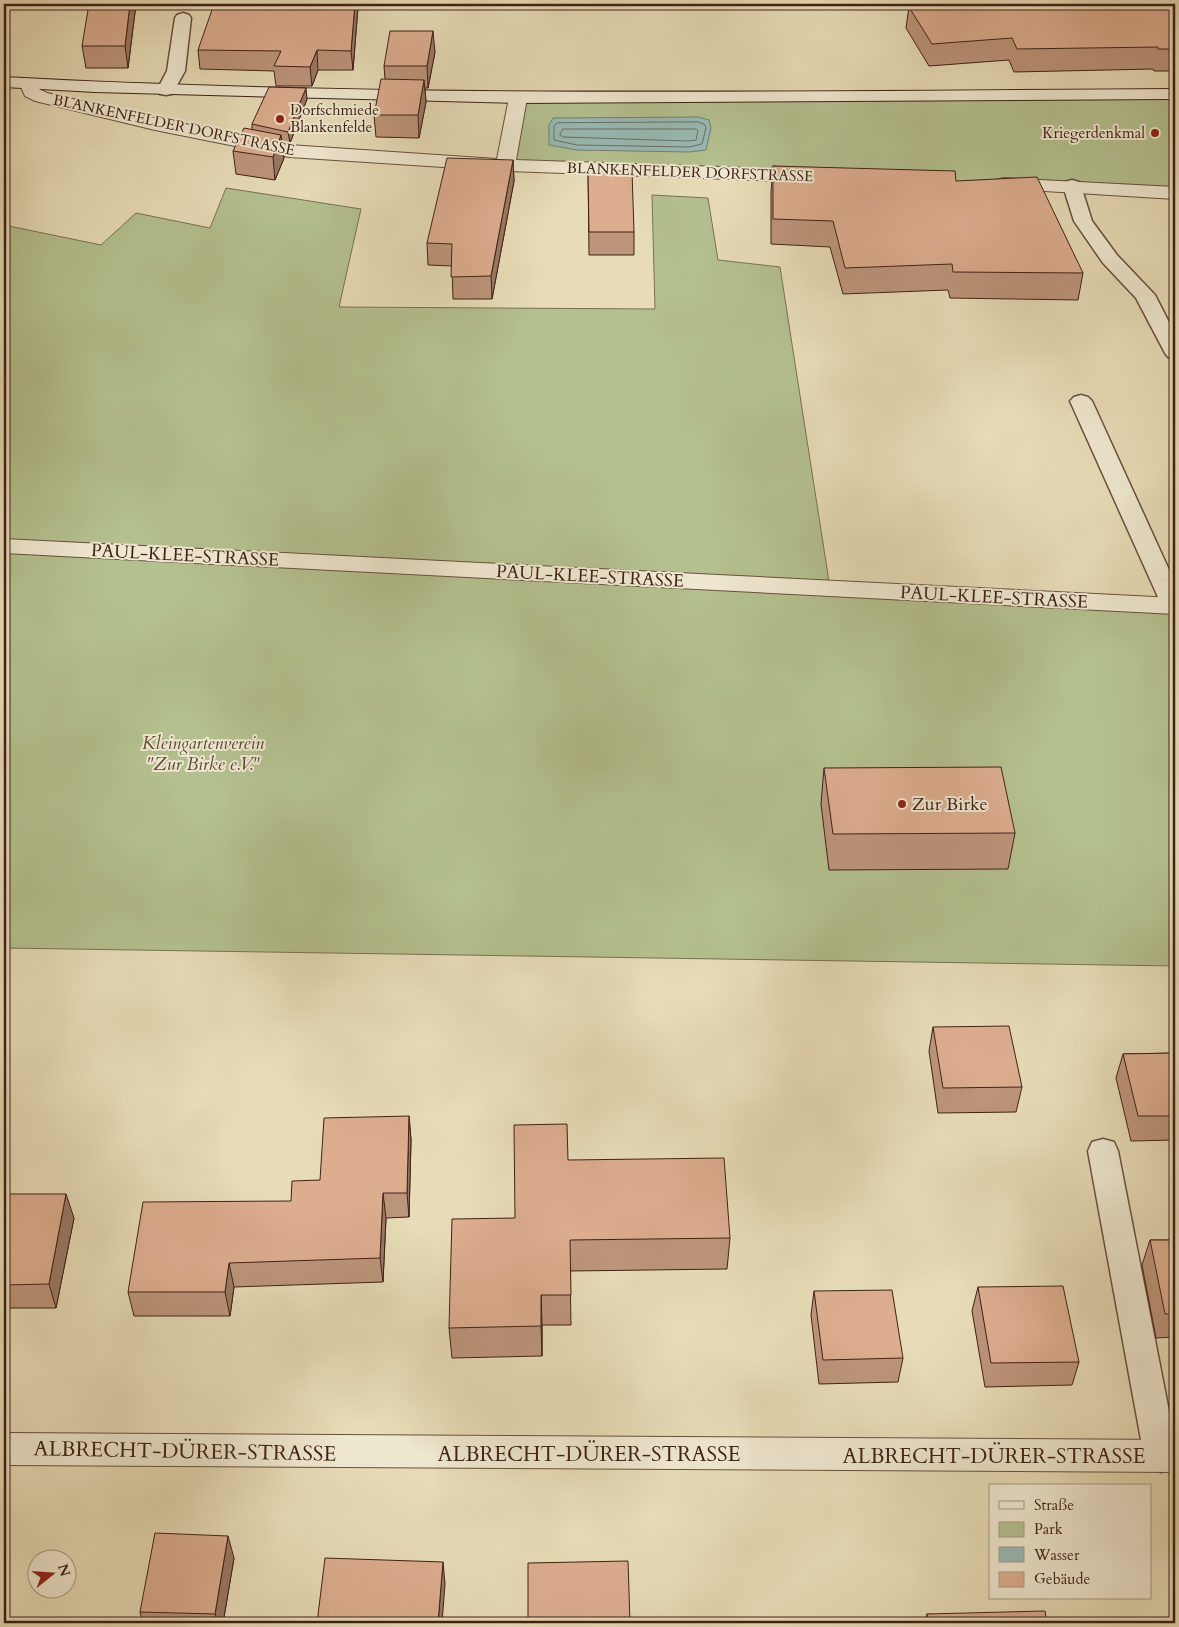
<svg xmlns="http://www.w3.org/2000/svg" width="1179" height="1627" font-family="Cardo,serif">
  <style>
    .green { fill: #b4c08f; stroke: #7a7153 }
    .water { fill: #98bab5; stroke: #747d76 }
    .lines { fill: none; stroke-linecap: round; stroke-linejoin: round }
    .shore { stroke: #6c6e66; stroke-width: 1 }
    .lane-casing { stroke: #69503f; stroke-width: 3 }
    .street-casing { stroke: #69503f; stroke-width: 2 }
    .secondary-casing { stroke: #3f2217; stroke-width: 2 }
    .lane { fill: #efe8d0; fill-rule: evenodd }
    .street { fill: #efe8d0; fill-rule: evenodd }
    .secondary { fill: #efe8d0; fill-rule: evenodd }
    .wall { fill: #bd957b; stroke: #3f2217 }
    .shaded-wall { fill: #9a7964; stroke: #3f2217 }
    .building { fill: #dcad8f; stroke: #3f2217 }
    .poi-dot { fill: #8f2418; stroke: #efe8d0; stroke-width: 2 }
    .labels { text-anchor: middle; stroke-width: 4; stroke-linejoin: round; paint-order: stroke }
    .far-poi-label { font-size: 15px; fill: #3f2217; stroke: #efe8d0; text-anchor: start }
    .far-street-label { font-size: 15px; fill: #3f2217; stroke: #efe8d0 }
    .street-label { font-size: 18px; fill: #3f2217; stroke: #efe8d0 }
    .park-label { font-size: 18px; font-style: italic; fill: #5c4a35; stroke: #efe8d0 }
    .poi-label { font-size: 18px; fill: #3f2217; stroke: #efe8d0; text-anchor: start }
    .near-street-label { font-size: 21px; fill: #3f2217; stroke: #efe8d0 }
  </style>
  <rect width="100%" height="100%" fill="#e7dcb7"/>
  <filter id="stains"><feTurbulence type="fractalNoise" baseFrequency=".004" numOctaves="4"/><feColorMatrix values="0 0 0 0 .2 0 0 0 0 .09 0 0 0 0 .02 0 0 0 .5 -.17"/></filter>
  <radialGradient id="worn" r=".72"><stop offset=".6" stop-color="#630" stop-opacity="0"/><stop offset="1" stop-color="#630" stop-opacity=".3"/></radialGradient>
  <path class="green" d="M1175,94V191L505,165L518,98Z
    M226,188L361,209L339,307L655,309L652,195L708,198L718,260L780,267L830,588L1175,606V966L4,948V225L101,245L136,213L210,228Z"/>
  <path class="water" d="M699,117L709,120L711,128L706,150L689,152L577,150L549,145V125L553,118Z"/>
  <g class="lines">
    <path class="shore" d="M698,122L704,124L706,128L702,144L689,147L577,145L554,140V126L557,123Z
      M563,129H696L698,131L696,140L688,141L563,137L560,135Z"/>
    <g class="lane-casing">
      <path id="lane" d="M183,13L189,15L191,18L185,71L172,94L166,95L160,94L157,90L167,71L175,18L177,15Z
        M1072,180L1079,182L1081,186L1092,221L1117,255L1155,295L1175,334V359L1168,357L1165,353L1136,298L1103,263L1074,221L1063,186L1065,182Z
        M1081,395L1088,397L1092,401L1175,583V613L1166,611L1162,606L1070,401L1074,397Z
        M1103,1139L1114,1142L1118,1151L1175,1442V1462L1173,1467L1161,1472L1149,1467L1144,1456L1088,1151L1092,1142Z"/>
    </g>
    <g class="street-casing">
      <path id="street" d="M29,80L35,81L39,89L47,93L155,118L289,145L497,159L509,98L512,94L518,93L524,94L527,98L516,160L810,170L817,172L820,176L817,180L810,182L505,171L289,157L155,130L35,101L25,96L20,85L23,81Z
        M1003,178L1175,187V199L996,188L993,184L996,180Z
        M4,539L1175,598V614L4,553Z
        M4,1433L1175,1440V1472L4,1465Z"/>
    </g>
    <g class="secondary-casing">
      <path id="secondary" d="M4,77C394,98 785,91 1175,89V99L518,103L95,92L4,87Z"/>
    </g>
    <use href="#lane" class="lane"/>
    <use href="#street" class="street"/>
    <use href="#secondary" class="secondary"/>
  </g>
  <path class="wall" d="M136,4L128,68H86L82,46Z
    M1175,4V71H1154L1153,69L1014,72L1009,60L929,66L906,28L909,7Z
    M358,7L353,70H318L312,86H276L274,71L200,69L198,50Z
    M435,52L428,88H425L426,102L419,138L376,137L374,115L385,79L384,66Z
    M4,56L6,69H4Z
    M307,99L290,143L282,142L284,158L275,180L236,174L233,151L252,129V124Z
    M513,160L514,181L492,299H453L452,266L428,265L427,243Z
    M773,166L956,181L1083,273L1078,300L950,298L948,290L843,294L830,247L771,244V192Z
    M588,171L634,232V255H589Z
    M824,768L1015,833L1008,869L829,870L821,804Z
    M933,1027L1022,1087L1016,1112L938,1113L929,1051Z
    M1175,1053V1140L1131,1141L1116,1078L1123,1054Z
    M409,1116L411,1140L409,1217L386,1218L383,1282L234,1287L230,1316H134L128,1292L291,1201Z
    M568,1160L730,1238L727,1269L570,1271L571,1325H542V1356L452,1358L449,1328L515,1218Z
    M4,1194L74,1218L56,1308H4Z
    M1150,1240H1175V1337L1156,1338L1142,1265Z
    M978,1287L1079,1362L1072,1385L985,1387L972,1311Z
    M814,1291L903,1358L898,1382L819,1384L811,1315Z
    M234,1558L223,1623H143L140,1612Z
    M927,1614L1047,1623H925Z"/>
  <path class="shaded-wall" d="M130,4H136L128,68L125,46Z
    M355,4H358V7L353,70L351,51Z
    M433,31L435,52L428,88L427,66Z
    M317,50L318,70L312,86L310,67Z
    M424,80L426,102L419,138L418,115Z
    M4,85L9,112L4,119Z
    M306,88L307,99L290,143L288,132Z
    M281,135L284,158L275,180L273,157Z
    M513,160L514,181L492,299L491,276Z
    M409,1116L411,1140L409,1217L407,1193Z
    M383,1193L386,1218L383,1282L380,1258Z
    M66,1194L74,1218L56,1308L49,1284Z
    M229,1263L234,1287L230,1316L225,1292Z
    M541,1295L542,1325V1356L541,1326Z
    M228,1536L234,1558L223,1623H218L215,1614Z
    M443,1562L445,1584L442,1623H438Z"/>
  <path class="building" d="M89,4H130L125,46H82Z
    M214,4H355L351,51L317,50L310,67L274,66L281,51L198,50Z
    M945,4H1175V49H1158V47L1017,49L1012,38L932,44L909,7Z
    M390,31H433L427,66H384Z
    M381,79L424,80L418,115H374Z
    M269,87L306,88L288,132L252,124Z
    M244,128L281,135L273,157L233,151Z
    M447,158L513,160L491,276L451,277L452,244L427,243Z
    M773,166L955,171L956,181L1037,177L1083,273L953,272L952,264L845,268L833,221L773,219Z
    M588,171H632L634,232H589Z
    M1001,767L1015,833L833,834L824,768Z
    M1009,1026L1022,1087L943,1088L933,1027Z
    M1175,1053V1116H1138L1123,1054Z
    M409,1116L407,1193H383L380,1258L229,1263L225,1292H128L143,1202L291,1201L292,1181L320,1180L324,1118Z
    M567,1124L568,1160L724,1158L730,1238L570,1240L571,1295H541V1326L449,1328L452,1219L515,1218L514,1125Z
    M4,1194H66L49,1284L4,1285Z
    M1150,1240H1175V1314H1165Z
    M1063,1286L1079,1362L991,1363L978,1287Z
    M892,1290L903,1358L823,1360L814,1291Z
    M155,1533L228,1536L215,1614L140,1612Z
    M325,1558L443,1562L438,1623H317Z
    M628,1561L630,1623H528V1563Z
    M1045,1611L1047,1623H928L927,1614Z"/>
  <g class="poi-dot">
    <circle cx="280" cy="119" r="5"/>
    <circle cx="1155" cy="133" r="5"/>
    <circle cx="902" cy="804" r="5"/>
  </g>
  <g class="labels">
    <g class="far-poi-label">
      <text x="290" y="115">Dorfschmiede<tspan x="290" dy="17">Blankenfelde</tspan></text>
      <text x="1145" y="138" text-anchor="end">Kriegerdenkmal</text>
    </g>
    <g class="far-street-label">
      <text transform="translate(174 125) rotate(12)" y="5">BLANKENFELDER DORFSTRASSE</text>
      <text transform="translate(690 172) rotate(2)" y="5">BLANKENFELDER DORFSTRASSE</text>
    </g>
    <g class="street-label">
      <text transform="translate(185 555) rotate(3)" y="6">PAUL-KLEE-STRASSE</text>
      <text transform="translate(590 576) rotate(3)" y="6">PAUL-KLEE-STRASSE</text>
      <text transform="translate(994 597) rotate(3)" y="6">PAUL-KLEE-STRASSE</text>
    </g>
    <g class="park-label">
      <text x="203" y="749">Kleingartenverein<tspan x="203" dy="21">"Zur Birke e.V."</tspan></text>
    </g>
    <g class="poi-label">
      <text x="912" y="810">Zur Birke</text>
    </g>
    <g class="near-street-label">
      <text transform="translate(185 1451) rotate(1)" y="7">ALBRECHT-DÜRER-STRASSE</text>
      <text x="589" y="1461">ALBRECHT-DÜRER-STRASSE</text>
      <text x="994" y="1463">ALBRECHT-DÜRER-STRASSE</text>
    </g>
  </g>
  <rect width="1179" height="1627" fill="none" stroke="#e7dcb7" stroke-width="20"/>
  <rect x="5" y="5" width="1169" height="1617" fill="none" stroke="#3f2217" stroke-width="2.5"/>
  <rect x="10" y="10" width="1159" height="1607" fill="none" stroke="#3f2217"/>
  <rect x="989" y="1484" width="162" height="115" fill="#efe8d0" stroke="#a99986"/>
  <rect x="999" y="1501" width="25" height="8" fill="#efe8d0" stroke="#a99986"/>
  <text x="1034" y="1510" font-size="15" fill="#3f2217">Straße</text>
  <rect x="999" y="1522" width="25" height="15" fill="#b4c08f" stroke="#a99986"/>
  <text x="1034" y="1534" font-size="15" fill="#3f2217">Park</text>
  <rect x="999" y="1547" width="25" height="15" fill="#98bab5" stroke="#a99986"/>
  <text x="1034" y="1560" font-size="15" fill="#3f2217">Wasser</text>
  <rect x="999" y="1572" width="25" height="15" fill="#dcad8f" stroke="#a99986"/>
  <text x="1034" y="1584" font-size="15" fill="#3f2217">Gebäude</text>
  <g transform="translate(52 1574) rotate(73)"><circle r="24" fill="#efe8d0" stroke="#a99986"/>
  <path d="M0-4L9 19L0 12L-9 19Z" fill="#8f2418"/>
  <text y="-8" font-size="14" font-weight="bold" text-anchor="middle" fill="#3f2217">N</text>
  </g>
  <rect width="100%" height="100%" filter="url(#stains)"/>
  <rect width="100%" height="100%" fill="url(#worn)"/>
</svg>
